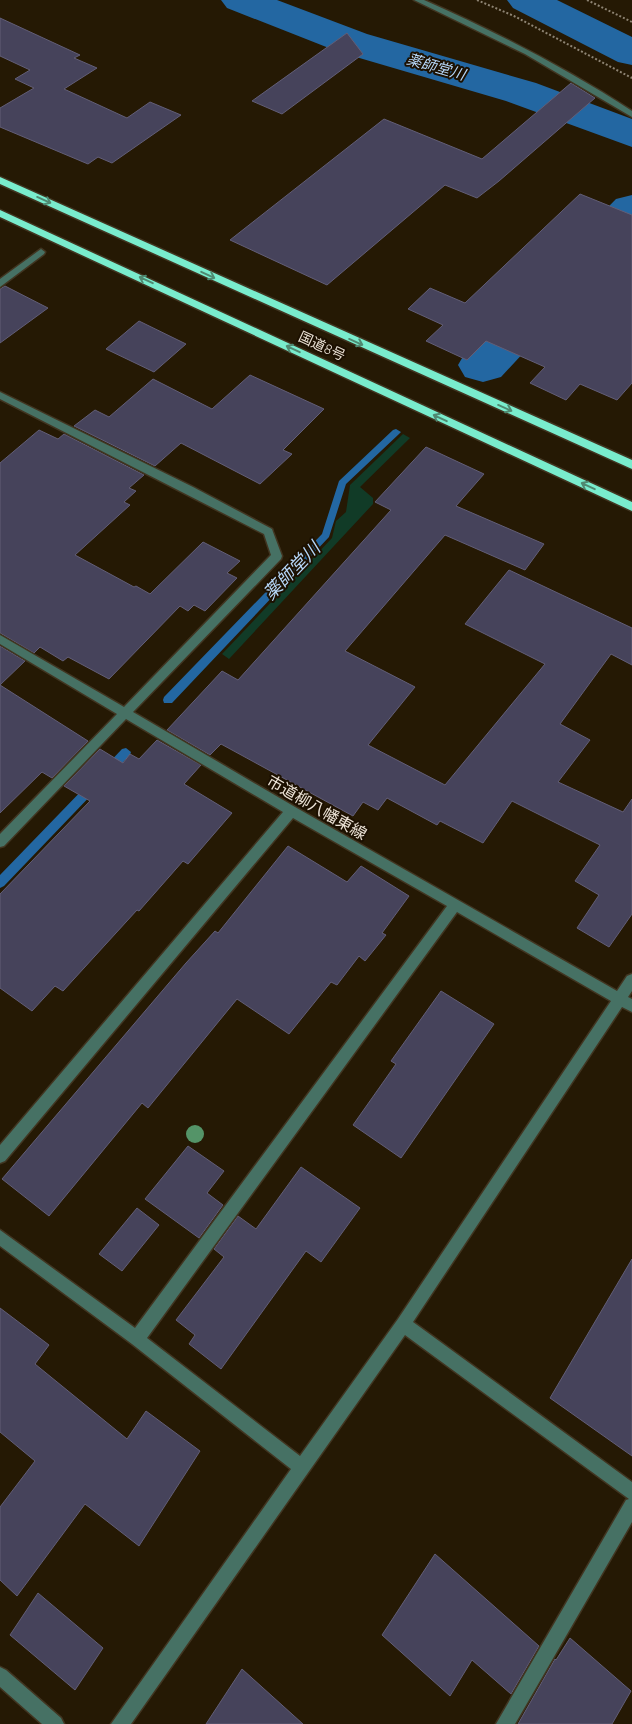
<svg xmlns="http://www.w3.org/2000/svg" width="632" height="1724" font-family="Quicksand,'Noto Sans JP',sans-serif">
  <style>
    .green { fill: #113b27 }
    .lines { fill: none; stroke-linecap: round; stroke-linejoin: round }
    .stream { fill: #2367a2; fill-rule: evenodd }
    .river { fill: #2367a2; fill-rule: evenodd }
    .building { fill: #46435b; stroke: #625e77 }
    .minor-casing { stroke: #413521; stroke-width: 3 }
    .highway-casing { stroke: #413521; stroke-width: 3 }
    .path { stroke: #8e8473; stroke-width: 2; stroke-dasharray: 2 2; stroke-linecap: butt }
    .minor { fill: #467164; fill-rule: evenodd }
    .highway { fill: #79eccd; fill-rule: evenodd }
    .tree { fill: #549468 }
    .oneway { stroke: #4f8971 }
    .labels { text-anchor: middle; stroke-width: 4; stroke-linejoin: round; paint-order: stroke }
    .far-street-label { font-size: 14px; fill: #ebe2d5; stroke: #1c1000 }
    .far-water-label { font-size: 15px; font-style: italic; fill: #b5d6f7; stroke: #1c1000 }
    .street-label { font-size: 16px; fill: #ebe2d5; stroke: #1c1000 }
    .water-label { font-size: 18px; font-style: italic; fill: #b5d6f7; stroke: #1c1000 }
  </style>
  <rect width="100%" height="100%" fill="#251904"/>
  <path class="green" d="M403,434L410,438L360,487L373,498V504L229,659L222,654L332,538L336,521L346,512L350,485Z"/>
  <g class="lines">
    <path class="stream" d="M396,429L401,432L399,434L346,484L329,537L172,703H164L163,700L164,697L322,534L339,481L393,430Z
      M126,748L131,752L130,755L112,774H104L103,771L104,768L122,749Z
      M93,782L97,783L98,786L97,789L4,886L0,888V875L89,783Z"/>
    <path class="river" d="M221,0H277L367,34L536,83L632,119V147L506,101L339,52L227,8Z
      M507,0H557L632,37V65L618,62L513,8Z
      M632,195V236L501,377L483,382L465,377L458,365L465,353L616,199Z"/>
  </g>
  <path class="building" d="M0,18L80,55L74,58L97,68L64,89L127,118L150,102L181,115L112,163L98,157L88,164L0,127V108L34,88L15,79L30,70L0,56Z
    M347,33L363,54L282,114L252,101Z
    M571,83L595,98L499,181L477,198L445,185L327,285L230,240L384,119L482,159Z
    M580,194L632,215V383L617,400L580,384L566,400L530,383L545,367L486,341L467,360L426,341L443,325L408,309L430,288L465,303Z
    M5,286L48,308L0,343V289Z
    M139,321L186,344L154,372L106,349Z
    M250,375L324,409L283,450L292,454L260,484L181,443L155,466L74,426L95,410L109,417L153,379L212,409Z
    M39,430L58,439L64,434L144,475L129,488L136,491L124,502L130,505L75,555L134,587L136,586L150,594L203,542L240,561L227,573L237,578L205,611L194,605L188,611L180,606L109,679L68,657L63,661L40,647L34,653L0,633V463Z
    M426,447L484,474L456,506L544,544L525,570L445,535L345,651L415,687L368,745L445,785L545,664L465,624L509,570L632,628V665L611,654L560,724L590,740L558,782L623,812L632,799V914L609,947L577,928L599,895L575,881L600,845L512,801L483,843L440,821L437,825L387,798L378,810L363,802L353,816L221,744L210,755L167,730L222,671L238,680L391,510L375,502Z
    M0,646L25,661L0,685L88,741L52,778L42,772L0,813Z
    M157,740L201,765L184,784L232,813L188,864L183,861L139,911L137,910L63,991L55,986L32,1011L0,988V894L90,801L64,786L100,749L123,763L130,754L139,759Z
    M288,846L347,882L361,866L409,896L382,933L386,935L365,961L359,956L337,985L331,982L289,1034L237,999L148,1108L142,1103L49,1216L2,1179L186,963L215,931L218,933Z
    M441,991L494,1024L401,1158L353,1125L396,1064L391,1061Z
    M188,1146L224,1171L207,1193L223,1205L199,1238L145,1199Z
    M301,1167L360,1208L321,1262L306,1251L221,1369L189,1344L195,1335L176,1320L224,1257L214,1249L238,1216L256,1229Z
    M137,1208L159,1225L122,1271L99,1254Z
    M632,1259V1456L550,1398Z
    M0,1308L49,1345L35,1364L127,1439L146,1411L200,1451L139,1546L85,1504L17,1596L0,1580V1507L35,1461L0,1432Z
    M435,1554L539,1646L511,1694L472,1660L450,1696L382,1635Z
    M38,1593L103,1648L75,1690L10,1635Z
    M570,1638L631,1691L612,1724H518L555,1659L556,1660Z
    M242,1669L303,1724H206Z"/>
  <g class="lines">
    <g class="minor-casing">
      <path id="minor" d="M414,0H424C496,32 566,68 632,111V117L525,54Z
        M41,249L45,252L44,254L0,287V279Z
        M0,392L193,487L272,529L273,532L282,556L281,559L133,712L295,807L617,991L627,976L632,974V991L628,997L632,999V1012L622,1007L413,1322L632,1482V1522L515,1724H496L626,1500L629,1499L405,1335L131,1724H111L291,1469L132,1344L0,1246V1230L135,1328L447,906L293,818L5,1161L0,1163V1145L283,812L126,719L4,846L0,847V834L117,714L0,644V635L124,707L271,555L264,534L0,399ZM457,912L611,1001L398,1319L300,1456L147,1338Z
        M0,1667L6,1670L61,1718L64,1724H42L0,1687Z"/>
    </g>
    <g class="highway-casing">
      <path id="highway" d="M0,177L632,460V469L0,184Z
        M0,210L632,502V511L0,217Z"/>
    </g>
    <path class="path" d="M477,0L514,16L632,78
      M587,0L632,22"/>
    <use href="#minor" class="minor"/>
    <use href="#highway" class="highway"/>
  </g>
  <circle class="tree" cx="195" cy="1134" r="9"/>
  <defs><path id="oneway-shaft" d="M-6 0H5M1.5-3L5.5 0L1.5 3" fill="none" stroke-width="1.6" stroke-linecap="round" stroke-linejoin="round" transform="scale(1.25)"/></defs>
  <g class="oneway">
    <use href="#oneway-shaft" transform="translate(44 200) rotate(24)"/>
    <use href="#oneway-shaft" transform="translate(208 275) rotate(25)"/>
    <use href="#oneway-shaft" transform="translate(146 280) rotate(-155)"/>
    <use href="#oneway-shaft" transform="translate(356 342) rotate(24)"/>
    <use href="#oneway-shaft" transform="translate(293 349) rotate(-155)"/>
    <use href="#oneway-shaft" transform="translate(505 408) rotate(24)"/>
    <use href="#oneway-shaft" transform="translate(440 418) rotate(-155)"/>
    <use href="#oneway-shaft" transform="translate(588 486) rotate(-155)"/>
  </g>
  <g class="labels">
    <g class="far-street-label">
      <text transform="translate(322 346) rotate(25)" y="5">国道8号</text>
    </g>
    <g class="far-water-label">
      <text transform="translate(436 67) rotate(16)" y="5">薬師堂川</text>
    </g>
    <g class="street-label">
      <text transform="translate(317 807) rotate(30)" y="6">市道柳八幡東線</text>
    </g>
    <g class="water-label">
      <text transform="translate(292 571) rotate(-46)" y="6">薬師堂川</text>
    </g>
  </g>
</svg>
